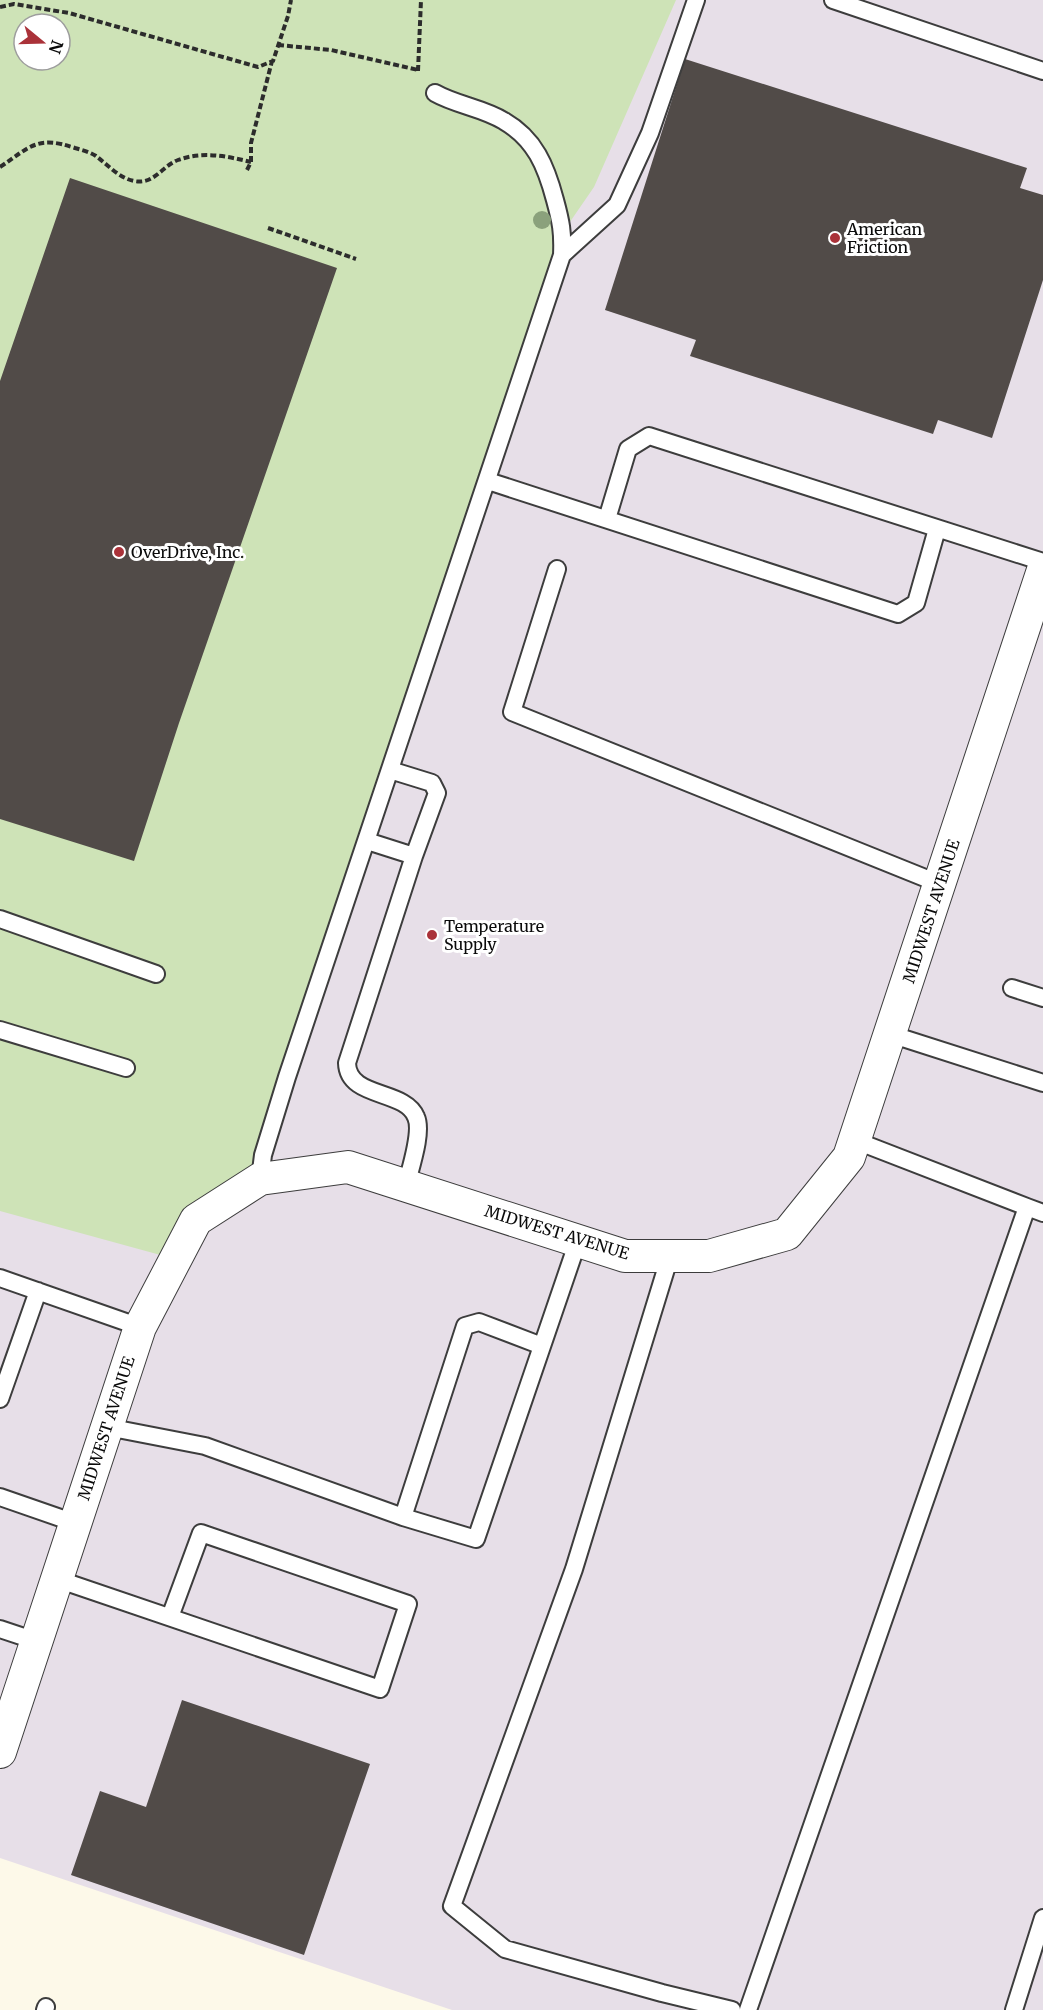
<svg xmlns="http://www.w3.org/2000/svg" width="1043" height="2010" font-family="Merriweather,serif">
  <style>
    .industrial { fill: #e7dfe8; fill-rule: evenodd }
    .green { fill: #cee3b7; fill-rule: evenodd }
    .building { fill: #514b48 }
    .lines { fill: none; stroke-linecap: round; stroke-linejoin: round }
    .lane-casing { stroke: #3d3d3d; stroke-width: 20 }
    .street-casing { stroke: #3d3d3d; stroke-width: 34 }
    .path { stroke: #2c2c2c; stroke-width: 4; stroke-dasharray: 6 3; stroke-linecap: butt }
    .lane { stroke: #fff; stroke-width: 16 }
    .street { stroke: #fff; stroke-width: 32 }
    .tree { fill: #8ba17c }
    .poi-dot { fill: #aa3239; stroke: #fff; stroke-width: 2 }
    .labels { text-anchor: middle; stroke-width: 6; stroke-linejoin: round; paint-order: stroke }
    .poi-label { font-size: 16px; fill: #0a0a0a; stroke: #fff; text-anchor: start }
    .street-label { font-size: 16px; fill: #0a0a0a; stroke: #fff }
  </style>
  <rect width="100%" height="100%" fill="#fdf9e9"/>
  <path class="industrial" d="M0,0H1043V2010H452L0,1858ZM24,24H60V60H24Z"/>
  <path class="green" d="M0,0H676L594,187L563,232L261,1168L175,1259L0,1211ZM24,24H60V60H24Z"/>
  <path class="building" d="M685,59L1027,168L1020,188L1043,195V280L992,438L938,420L933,434L690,356L696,340L605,310Z
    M70,178L337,268L179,723L134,861L0,819V381Z
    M182,1700L370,1764L304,1955L71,1875L100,1791L146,1807Z"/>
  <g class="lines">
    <g class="lane-casing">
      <path id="lane" d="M833,0L1043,71
        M562,255L617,205L650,133L696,0
        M488,481L898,614L916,603L937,529
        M607,519L628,449L649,436L1043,562
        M557,569L512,712L940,884
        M367,841L414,856L437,793L432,783L390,770
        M0,919L156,974
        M1012,988L1043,998
        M0,1030L126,1068
        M890,1034L1043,1083
        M260,1179L263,1155L287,1077L562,255C563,232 561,222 555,200C546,166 535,139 504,121C483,108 456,105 435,93
        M406,1186C410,1169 423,1132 416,1117C405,1089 348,1099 347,1063L414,856
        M1027,1207L1043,1213
        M670,1256L574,1569L452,1906L505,1949L662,1993L732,2010
        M0,1278L140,1327
        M0,1399L38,1291
        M107,1427L205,1446L403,1517L476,1539L578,1241
        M0,1497L75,1523
        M403,1517L465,1326L479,1322L542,1346
        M57,1579L380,1689L408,1604L201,1533L170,1617
        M0,1629L36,1641
        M45,2010L46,2007
        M748,2010L1027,1207L854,1140
        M1014,2010L1043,1918"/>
    </g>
    <g class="street-casing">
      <path id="street" d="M0,1752L140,1327L196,1220L260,1179L348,1167L625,1256H709L787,1234L849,1157L1043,570"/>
    </g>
    <path class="path" d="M0,7L14,4L69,13L258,67L273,61L288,16L291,0
      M278,45L331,50L418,70
      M418,71L421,0
      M0,167C30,147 37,135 75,148C82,150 90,152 96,156C108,165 119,178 134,181C154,185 162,166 178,160C203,151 226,156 251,162
      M247,170L251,162V143L272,61
      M268,228L356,259"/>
    <use href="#lane" class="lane"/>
    <use href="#street" class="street"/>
  </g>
  <circle class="tree" cx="542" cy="220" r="9"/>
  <g class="poi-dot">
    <circle cx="835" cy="238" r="6"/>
    <circle cx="119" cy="552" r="6"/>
    <circle cx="432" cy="935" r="6"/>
  </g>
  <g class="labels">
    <g class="poi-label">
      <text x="847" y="235">American<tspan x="847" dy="18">Friction</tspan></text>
      <text x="131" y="558">OverDrive, Inc.</text>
      <text x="444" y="932">Temperature<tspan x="444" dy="18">Supply</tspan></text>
    </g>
    <g class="street-label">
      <text transform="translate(931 911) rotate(-72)" y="6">MIDWEST AVENUE</text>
      <text transform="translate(557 1232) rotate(17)" y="6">MIDWEST AVENUE</text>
      <text transform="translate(106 1428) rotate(-72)" y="6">MIDWEST AVENUE</text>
    </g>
  </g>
  <g transform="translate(42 42) rotate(109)"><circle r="28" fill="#ffffff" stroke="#9d9d9d" stroke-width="1.5"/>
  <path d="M0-4.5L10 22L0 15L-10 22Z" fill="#aa3239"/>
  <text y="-9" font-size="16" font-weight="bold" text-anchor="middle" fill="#0a0a0a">N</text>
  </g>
</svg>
